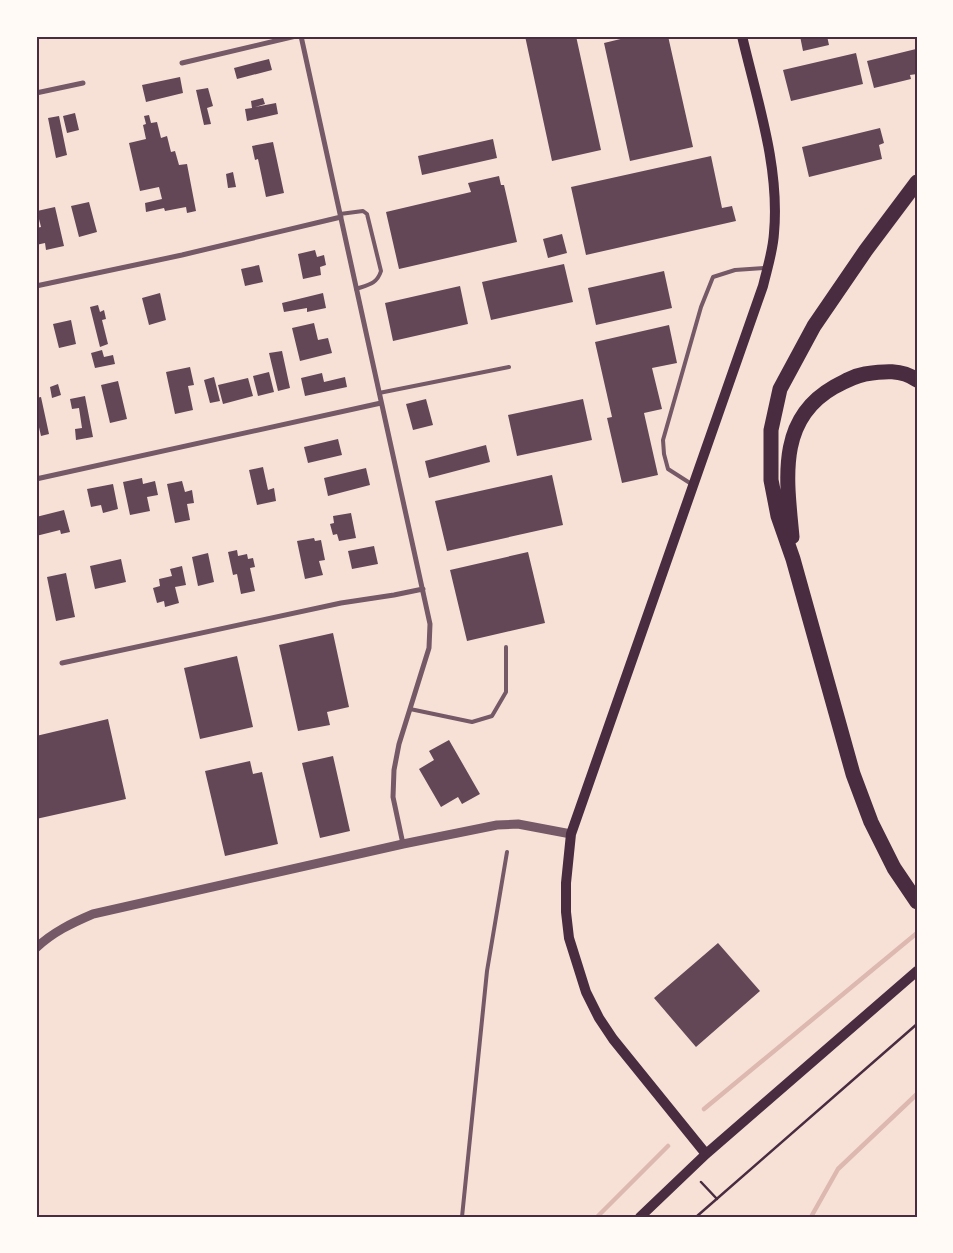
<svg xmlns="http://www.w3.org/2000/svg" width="953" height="1253" font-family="Figtree,sans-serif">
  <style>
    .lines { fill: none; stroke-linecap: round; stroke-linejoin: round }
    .stream { stroke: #dcb8b0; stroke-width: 4.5 }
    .building { fill: #644757 }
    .path { stroke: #4a2c40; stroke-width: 2.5 }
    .service { stroke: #755966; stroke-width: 4 }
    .minor { stroke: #755966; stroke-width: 5 }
    .tertiary { stroke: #755966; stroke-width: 9 }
    .secondary { stroke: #4a2c40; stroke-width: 10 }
    .motorway { stroke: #4a2c40; stroke-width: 15 }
    .neatline { fill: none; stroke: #4a2c40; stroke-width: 2 }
  </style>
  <rect width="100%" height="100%" fill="#f7e1d7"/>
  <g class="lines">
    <path class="stream" d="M704,1109L917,933
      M597,1217L668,1146
      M811,1217L838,1169L917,1094"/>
  </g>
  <path class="building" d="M525,36H576L601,150L552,161Z
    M633,36H668L693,147L630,161L604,43Z
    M800,36H827L829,45L803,51Z
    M916,49L917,74L910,75L911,79L874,88L867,61Z
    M856,53L863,84L791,101L783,70Z
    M269,59L272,70L237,79L234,68Z
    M180,77L183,93L146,102L142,85Z
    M208,88L213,106L207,108L211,124L204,125L196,90Z
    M263,98L265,104L255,107L276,103L278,114L247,121L245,109L252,108L251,101Z
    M75,113L79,130L67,133L63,116Z
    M149,115L151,123L157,122L161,138L167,136L171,152L175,151L179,165L187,164L196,211L187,213L186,207L165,211L164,208L146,212L145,203L162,199L159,187L140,191L129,143L146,139L143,125L146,124L144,116Z
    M59,116L67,155L56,158L48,118Z
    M880,128L884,143L879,145L882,159L809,177L802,147Z
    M493,139L497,158L422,175L418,156Z
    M273,142L284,193L266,197L258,159L255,160L252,146Z
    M711,156L722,208L732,206L736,221L586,255L571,187Z
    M233,172L236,187L228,188L226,174Z
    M499,176L501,185H504L517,242L399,269L386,212L471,192L468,183Z
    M89,202L97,232L79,237L71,206Z
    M55,207L64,246L46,250L45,243L36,245V228L41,227L37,211Z
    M562,234L567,253L548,258L543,239Z
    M315,250L317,257L324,255L326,265L320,267L321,275L303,279L298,254Z
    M564,264L573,302L491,320L482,282Z
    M259,265L263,282L245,286L241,269Z
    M664,271L672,308L596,325L588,288Z
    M460,286L468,324L393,341L385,303Z
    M160,293L166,320L149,325L142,298Z
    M323,293L326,308L307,312V308L284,312L282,303Z
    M98,305L100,312L104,310L106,319L102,320L108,344L100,347L90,307Z
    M71,320L76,344L59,348L53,324Z
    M314,323L318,340L328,338L332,353L300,361L292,328Z
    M669,325L677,363L652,368L662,409L644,413L658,475L622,483L607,418L612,417L595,342Z
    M102,350L104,357L113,355L115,364L95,368L91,353Z
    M282,351L290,388L278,391L269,353Z
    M190,367L194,385L188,386L193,410L175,414L166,372Z
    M269,372L274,392L258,396L253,376Z
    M322,373L324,382L345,377L347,387L305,396L301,378Z
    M214,377L220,401L210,403L204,380Z
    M248,378L253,396L223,404L218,385Z
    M118,381L127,419L110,423L101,385Z
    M58,384L61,395L52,398L50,387Z
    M85,396L93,437L76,440L75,429L82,428L79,408L72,409L70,399Z
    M41,397L49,434L41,436L36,414V398Z
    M426,399L433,425L413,430L406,404Z
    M583,399L592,440L517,456L508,415Z
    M338,439L342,455L308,463L304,447Z
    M486,445L490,462L429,478L425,461Z
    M263,467L268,490L274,488L276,501L257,505L249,470Z
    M366,468L370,485L328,496L324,478Z
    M552,475L563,525L447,551L435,501Z
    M142,478L143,484L155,481L158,495L147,497L150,511L130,515L123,482Z
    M182,481L185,492L192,490L194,503L187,504L190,520L175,523L167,484Z
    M113,484L118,509L103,513L101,505L91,507L87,489Z
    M64,510L70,532L61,534L60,530L36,536V517Z
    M351,513L356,538L339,541L337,534L333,535L330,524L334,523L333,516Z
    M314,538L315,541L321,540L325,560L319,561L323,575L305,579L297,541Z
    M374,546L378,564L352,569L348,551Z
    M237,550L238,556L247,554L248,559L253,558L255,567L250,568L255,591L241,594L237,574L233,575L228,552Z
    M528,552L545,623L467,641L450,570Z
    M208,553L214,582L198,586L192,557Z
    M121,559L126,582L95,589L90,566Z
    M182,566L186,585L175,587L179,603L165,607L164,601L157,603L153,588L160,586L159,579L172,576L170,569Z
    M66,573L75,617L56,621L47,577Z
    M333,633L349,707L327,712L330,725L298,731L279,645Z
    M237,656L253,727L200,739L184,668Z
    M108,719L126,799L36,819V736Z
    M449,740L480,794L462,804L458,797L441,807L419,769L434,760L429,751Z
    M333,756L350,831L320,838L302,763Z
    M250,761L253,774L262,772L278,844L225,856L205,771Z
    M718,943L760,991L696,1047L654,998Z"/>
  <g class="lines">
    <path class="path" d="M701,1182L717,1199
      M696,1217L917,1024"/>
    <path class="service" d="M340,214L363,211L367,214L381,271C377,284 368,285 356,289
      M379,393L509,367
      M693,485L668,469L664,454L663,440L701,307L713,277L735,270L765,268
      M410,709L472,722L492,716L506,692V647
      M462,1217L487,971L507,852"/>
    <path class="minor" d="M301,36L430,624L429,648L399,744L394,770L393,797L403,844
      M182,63L296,36
      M36,93L83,83
      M36,286L182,255L341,217
      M36,479L381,403
      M62,663L341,603L394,595L423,589"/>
    <path class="tertiary" d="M36,948C53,932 72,923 93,914L403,844L497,825L518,824L571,834"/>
    <path class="secondary" d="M706,1154L613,1039L599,1018L586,992L569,938L566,912V883L571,834L763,286C767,269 773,251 774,233C780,167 757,100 742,36
      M640,1217L706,1154L917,971"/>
    <path class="motorway" d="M917,182L866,250L814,326L780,389L771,430V480L778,516L793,559L853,774L871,822L894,868L917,902
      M792,537C787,481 776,420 834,387C845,381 854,376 865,374C884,371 901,369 917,380"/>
  </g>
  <rect width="953" height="1253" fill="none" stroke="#fffaf5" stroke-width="75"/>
  <rect x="38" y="38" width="878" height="1178" class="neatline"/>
</svg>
